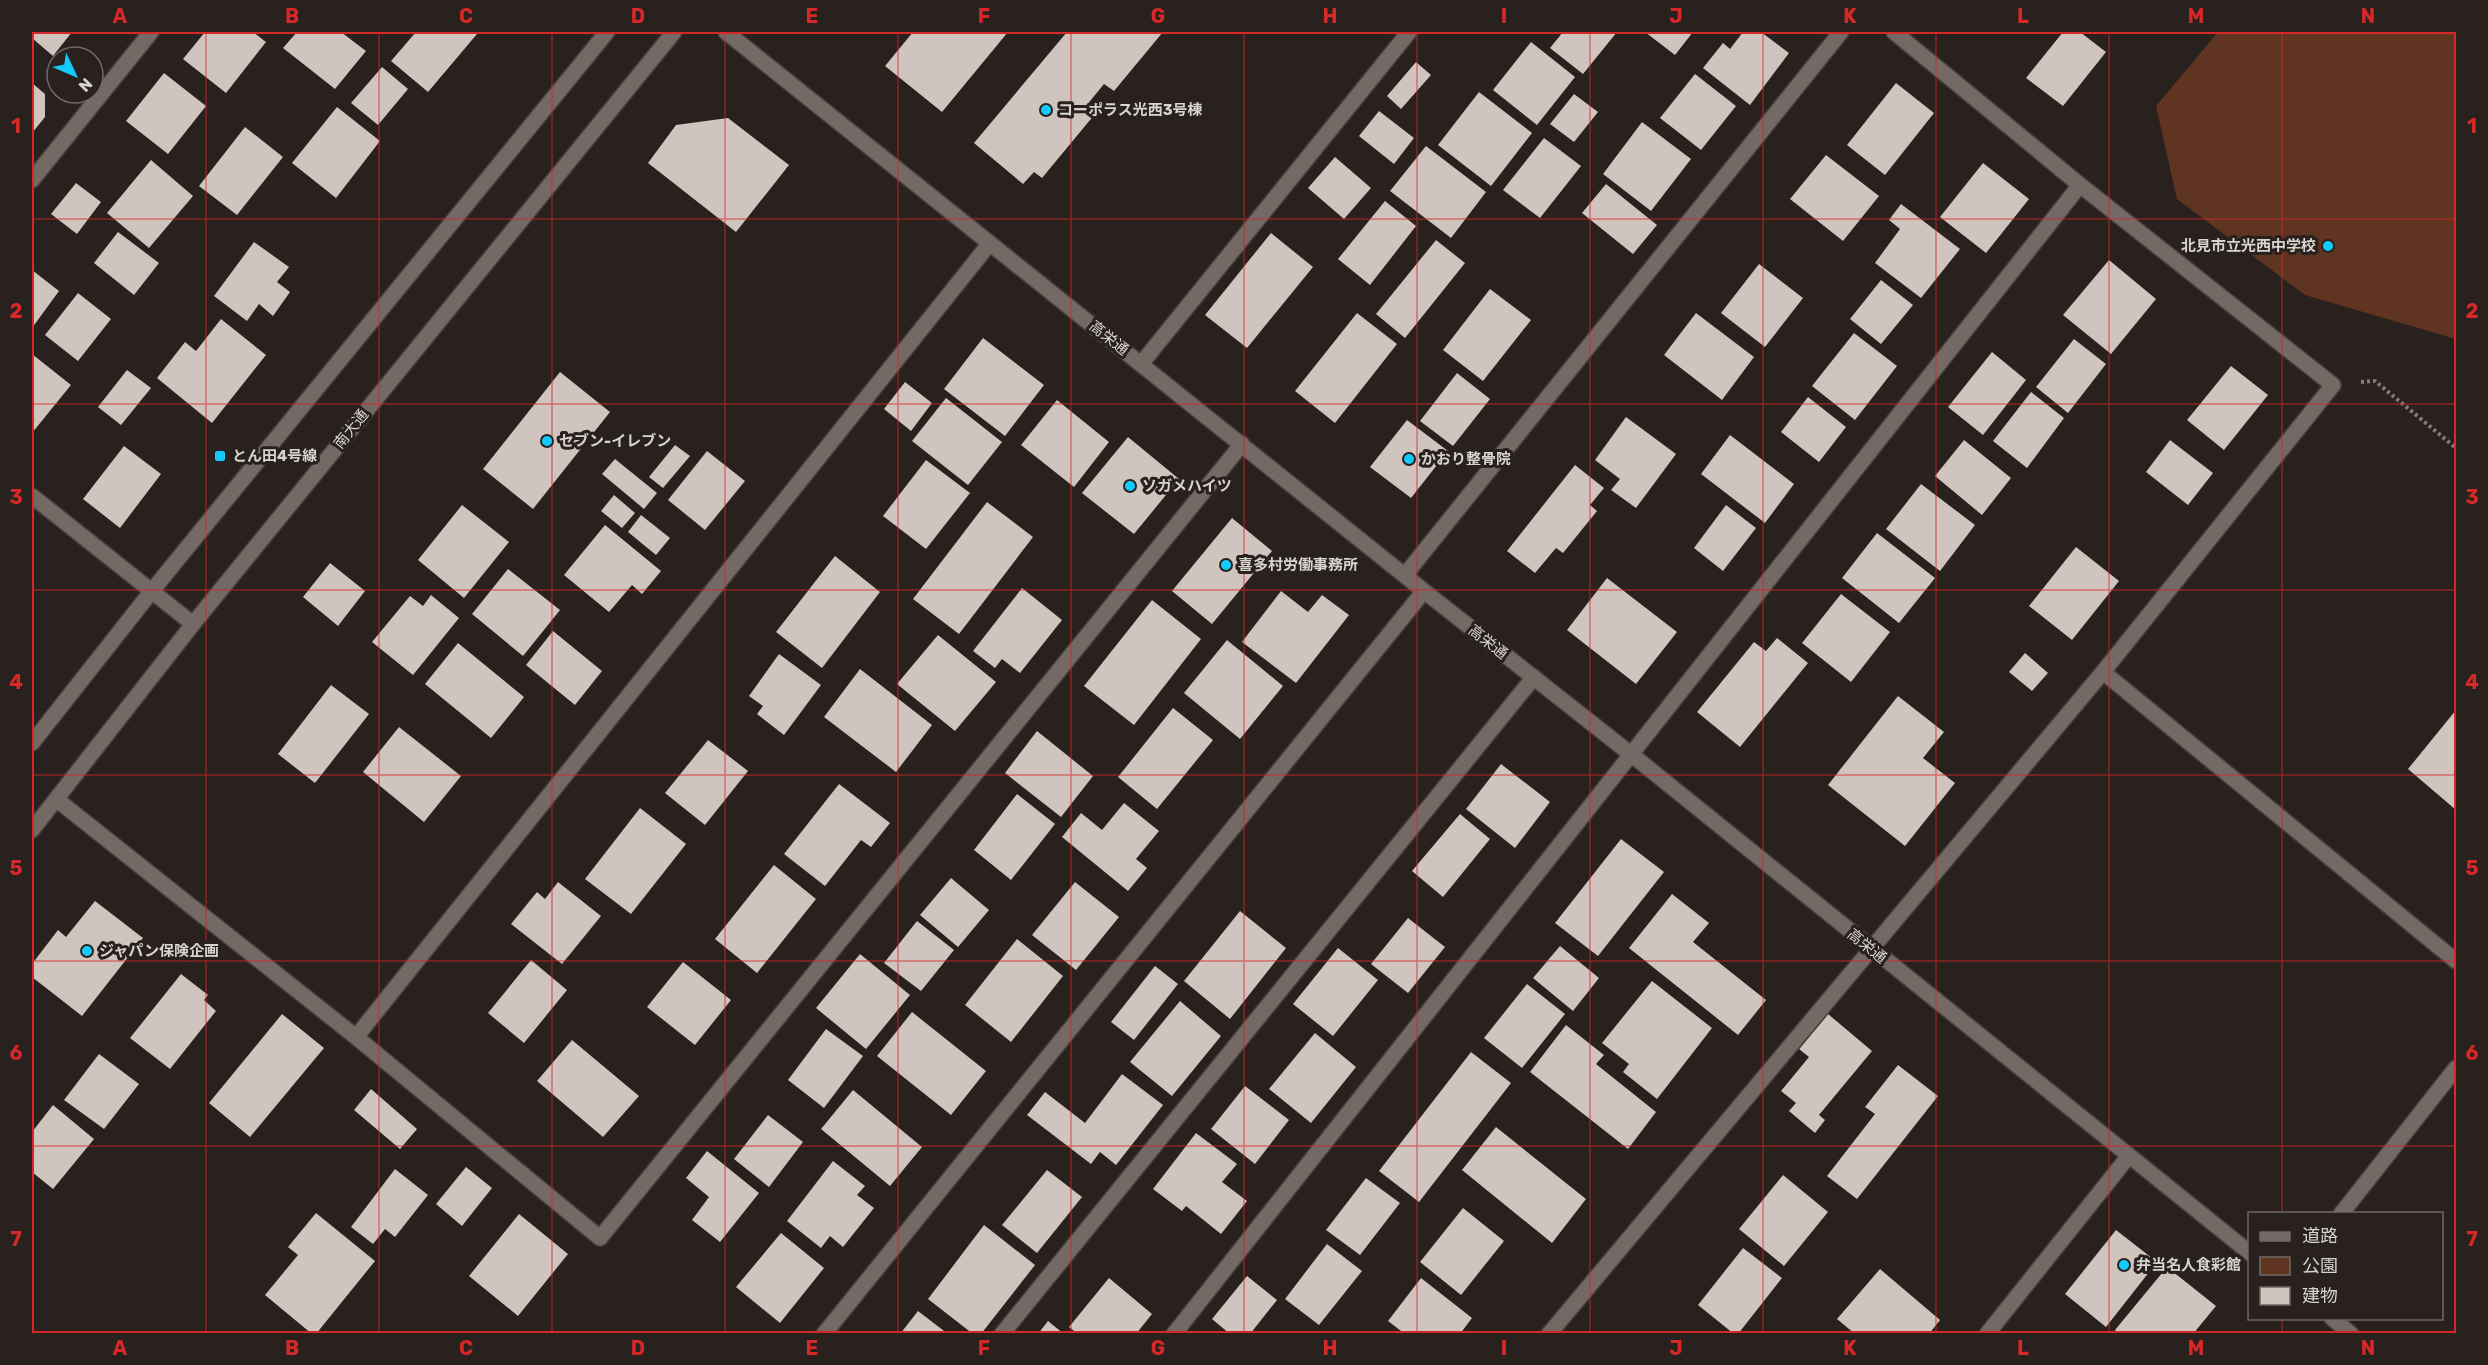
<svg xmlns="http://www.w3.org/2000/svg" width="2488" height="1365" font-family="Rubik,'Noto Sans JP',sans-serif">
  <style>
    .green { fill: #5f3421 }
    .building { fill: #d0c4bf }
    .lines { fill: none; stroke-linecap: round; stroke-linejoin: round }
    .minor-casing { stroke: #453e3b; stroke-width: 18 }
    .path { stroke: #827b78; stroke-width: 4; stroke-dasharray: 3 3; stroke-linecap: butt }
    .minor { stroke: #746965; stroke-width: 15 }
    .grid { fill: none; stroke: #d62828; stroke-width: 1.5; stroke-opacity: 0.55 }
    .poi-dot { fill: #12cafb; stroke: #29211d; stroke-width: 2 }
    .labels { text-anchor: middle; stroke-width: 6; stroke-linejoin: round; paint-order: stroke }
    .poi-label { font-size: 15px; font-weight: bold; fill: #d8d2d0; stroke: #29211d; text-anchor: start }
    .street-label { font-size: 15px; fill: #d8d2d0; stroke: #29211d }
    .neatline { fill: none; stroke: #d62828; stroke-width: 2 }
    .grid-label { font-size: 20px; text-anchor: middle; font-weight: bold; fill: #d62828 }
  </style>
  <rect width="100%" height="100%" fill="#29211d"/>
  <path class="green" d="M2218,32H2456V339L2305,295L2177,199L2156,106Z"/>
  <path class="building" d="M33,32H72L53,56L32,38Z
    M205,32H253L266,42L226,93L183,59Z
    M297,32H341L366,51L335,89L283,48Z
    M416,32H473L477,34L428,92L391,61Z
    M913,32H1008L942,112L885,66Z
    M1067,32H1163L1114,91L1104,84L1086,106L1095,114L1042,178L1034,172L1023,184L974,143Z
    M1563,32H1617L1583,74L1550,48Z
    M1645,32H1693L1675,55Z
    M1743,32H1761L1789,53L1750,105L1703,68L1723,43L1730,49Z
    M2063,32H2080L2106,52L2063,106L2026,78Z
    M1531,42L1575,77L1537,125L1493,90Z
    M1416,62L1431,75L1401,109L1387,96Z
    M382,67L408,89L378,125L351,103Z
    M164,73L206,106L168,154L126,121Z
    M1695,74L1736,106L1701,150L1660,118Z
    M32,83L45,94V117L32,133Z
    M1896,83L1934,113L1885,175L1847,145Z
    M1479,92L1532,133L1491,186L1438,145Z
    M1574,94L1598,112L1574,142L1550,124Z
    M337,107L380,141L336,198L292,163Z
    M1379,111L1414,138L1394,164L1359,136Z
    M728,118L789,165L736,232L648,163L676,125Z
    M1642,122L1691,159L1651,211L1603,174Z
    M245,127L283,157L237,215L199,186Z
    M1544,138L1581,166L1540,218L1503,190Z
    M1426,146L1486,192L1451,238L1390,191Z
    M1826,155L1879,196L1843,241L1790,199Z
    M1335,157L1371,188L1344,219L1308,188Z
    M151,160L193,196L149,248L107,213Z
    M1983,163L2029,199L1986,253L1940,217Z
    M76,183L101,202L77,234L51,214Z
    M1606,184L1657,225L1633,254L1582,213Z
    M1385,201L1416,226L1370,285L1338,259Z
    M1901,204L1960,249L1921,298L1875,263L1900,229L1889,220Z
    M118,232L159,263L134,295L94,263Z
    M1271,233L1313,267L1247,348L1205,315Z
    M1436,240L1465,263L1405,338L1376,314Z
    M254,242L289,267L277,282L290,292L273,316L259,304L247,321L214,296Z
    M2109,260L2156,299L2111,354L2063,315Z
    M1759,264L1803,298L1765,347L1721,313Z
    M32,270L59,291L32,328Z
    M1881,280L1913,305L1881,344L1850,319Z
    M1490,289L1531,320L1483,381L1443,350Z
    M78,293L111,319L78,361L45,335Z
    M1357,313L1397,344L1335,423L1295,391Z
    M1696,313L1754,357L1722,400L1664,355Z
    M221,319L266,355L212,423L157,378L185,342L196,351Z
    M1854,333L1897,366L1855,420L1812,386Z
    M983,338L1044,385L1005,436L944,389Z
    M2074,339L2106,364L2068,413L2036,387Z
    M1992,352L2026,380L1983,435L1948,407Z
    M32,354L71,385L32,433Z
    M2231,366L2268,395L2224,450L2187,420Z
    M127,370L151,388L121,425L98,407Z
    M560,372L610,412L533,509L483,469Z
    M1457,373L1490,399L1453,446L1420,421Z
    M905,382L932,403L911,431L884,409Z
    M2031,392L2064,418L2027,468L1993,441Z
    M1808,397L1846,427L1819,462L1781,432Z
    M946,398L1002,442L968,485L912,441Z
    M1057,400L1109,442L1074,487L1021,445Z
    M1626,417L1676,454L1636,508L1611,490L1620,479L1595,460Z
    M1407,420L1448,451L1411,498L1370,467Z
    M1730,435L1794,484L1765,523L1701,474Z
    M1128,437L1179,479L1134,534L1082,493Z
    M1964,440L2011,478L1982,515L1935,476Z
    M2170,440L2213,473L2188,505L2146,472Z
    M675,445L690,456L663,488L649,477Z
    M124,446L161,474L120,528L83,499Z
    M707,451L745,481L705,530L668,500Z
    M615,459L657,493L644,509L602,474Z
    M926,460L970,493L926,549L883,516Z
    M1575,465L1604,488L1590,505L1597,511L1563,553L1556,548L1535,573L1507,551Z
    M1921,484L1975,525L1940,571L1886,529Z
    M614,495L635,513L622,528L601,511Z
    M987,502L1033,537L959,634L913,599Z
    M462,505L509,542L464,598L418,560Z
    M1726,505L1756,528L1723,571L1694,548Z
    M641,515L670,538L656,555L628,532Z
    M1232,518L1272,551L1212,624L1172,591Z
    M605,525L661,571L642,594L632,585L609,612L564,575Z
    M1877,533L1935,578L1899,623L1842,578Z
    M2076,547L2119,581L2072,640L2029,606Z
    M835,556L880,592L822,668L776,632Z
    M330,563L365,591L338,626L303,597Z
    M508,569L560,610L523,656L472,614Z
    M1607,578L1677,632L1636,684L1567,630Z
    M1022,588L1062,620L1020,673L1002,659L995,668L973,651Z
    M1281,591L1308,612L1322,595L1349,615L1296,683L1242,642Z
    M1841,594L1890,632L1851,682L1802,643Z
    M431,595L459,618L413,675L372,642L410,596L423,606Z
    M1152,600L1201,639L1134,725L1084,686Z
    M553,631L602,671L575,705L526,665Z
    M938,635L996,682L955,731L897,684Z
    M1777,638L1808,663L1740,747L1697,712L1754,642L1766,651Z
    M1227,640L1283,686L1240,739L1184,693Z
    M458,643L524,697L491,738L425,684Z
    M2025,653L2048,673L2032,691L2009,672Z
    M779,654L821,685L784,735L757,714L763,706L749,696Z
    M860,669L932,725L896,772L824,717Z
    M331,685L369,714L315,783L278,754Z
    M1898,696L1944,732L1923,758L1955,783L1905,846L1828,785Z
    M1173,708L1213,740L1157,809L1118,777Z
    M2456,710V810L2408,769Z
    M399,727L461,776L424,822L363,772Z
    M1037,731L1093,776L1061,817L1005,773Z
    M708,740L748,771L705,825L665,793Z
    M1501,764L1550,802L1515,848L1466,809Z
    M839,784L890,823L871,847L861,840L825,886L784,854Z
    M1017,794L1055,824L1011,880L974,850Z
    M1124,803L1159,831L1136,859L1147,868L1128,891L1062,837L1081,813L1102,830Z
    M640,808L686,844L631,914L585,879Z
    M1460,814L1490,839L1443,897L1412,871Z
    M1621,839L1664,872L1598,956L1555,923Z
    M774,865L816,899L757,973L715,939Z
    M951,878L989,910L958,947L920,915Z
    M558,882L601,916L562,964L511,924L537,892L545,899Z
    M1075,882L1119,917L1076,970L1032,935Z
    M1672,894L1709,923L1693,942L1766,1000L1738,1035L1629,948Z
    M95,901L143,938L82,1016L32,977V964L58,930L66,937Z
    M1240,911L1286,948L1230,1019L1184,981Z
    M1408,918L1445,947L1408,993L1371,964Z
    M917,921L954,950L921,991L884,963Z
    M1017,939L1063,976L1011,1042L965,1005Z
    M1560,946L1599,978L1573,1011L1533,978Z
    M1338,948L1378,980L1333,1036L1293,1004Z
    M860,954L910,995L866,1049L816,1008Z
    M531,960L567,990L524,1043L488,1013Z
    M683,962L731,1000L695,1045L647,1007Z
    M1155,966L1178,984L1134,1040L1111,1022Z
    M181,974L208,995L204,1000L216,1011L170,1069L130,1038Z
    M1652,981L1712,1028L1657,1099L1623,1072L1629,1064L1602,1043Z
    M1527,984L1565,1014L1522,1068L1484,1038Z
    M1180,1001L1221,1036L1172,1096L1130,1062Z
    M912,1012L986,1071L951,1115L877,1056Z
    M282,1014L324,1048L250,1137L209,1103Z
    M1828,1014L1872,1051L1819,1115L1825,1120L1815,1133L1789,1111L1796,1103L1781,1091L1809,1057L1799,1049Z
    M1566,1025L1604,1055L1596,1064L1656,1112L1628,1149L1530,1072Z
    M826,1029L863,1056L824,1108L788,1080Z
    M1315,1033L1356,1067L1311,1123L1269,1089Z
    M572,1040L639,1096L603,1137L537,1081Z
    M1471,1052L1511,1083L1419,1202L1379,1171Z
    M99,1054L139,1084L104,1129L64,1100Z
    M1898,1065L1938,1096L1857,1199L1827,1176L1875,1114L1865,1107Z
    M1122,1074L1163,1105L1116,1165L1100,1152L1091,1164L1027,1115L1045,1092L1085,1123Z
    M1245,1086L1289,1120L1255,1164L1211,1129Z
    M371,1089L417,1129L400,1149L354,1110Z
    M853,1090L922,1147L890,1186L821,1129Z
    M53,1105L94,1139L53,1189L32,1172V1132Z
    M768,1115L803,1142L769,1187L734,1159Z
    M1496,1127L1586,1199L1552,1243L1462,1170Z
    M1196,1133L1237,1164L1222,1182L1247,1201L1221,1234L1186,1206L1182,1211L1153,1189Z
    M707,1151L759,1193L720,1242L692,1220L709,1197L686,1178Z
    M833,1161L865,1186L857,1195L874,1208L843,1247L830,1236L821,1248L787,1221Z
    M466,1167L492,1188L462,1226L436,1204Z
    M395,1169L428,1195L395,1237L385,1229L373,1244L351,1227Z
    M1047,1170L1082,1197L1037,1253L1002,1225Z
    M1783,1175L1828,1212L1784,1266L1739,1229Z
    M1366,1178L1400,1203L1360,1255L1326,1230Z
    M1463,1208L1504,1241L1461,1295L1420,1262Z
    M316,1213L375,1261L316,1334H312L265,1295L298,1255L288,1247Z
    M519,1214L568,1254L518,1316L469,1276Z
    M984,1225L1035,1265L981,1334H973L928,1299Z
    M2116,1230L2157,1262L2106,1327L2065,1294Z
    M781,1233L824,1268L780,1323L736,1287Z
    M1327,1244L1362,1271L1319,1325L1285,1299Z
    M1743,1248L1782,1278L1738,1334H1734L1698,1305Z
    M2167,1267L2216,1306L2193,1334H2119L2115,1330Z
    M1880,1269L1940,1320L1929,1334H1855L1837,1319Z
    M1247,1276L1277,1300L1250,1334H1230L1212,1319Z
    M1109,1278L1152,1314L1136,1334H1078L1069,1327Z
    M1421,1278L1472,1318L1460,1334H1405L1388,1321Z
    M918,1311L948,1334H900Z
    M1048,1321L1064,1334H1038Z"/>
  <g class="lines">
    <g class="minor-casing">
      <path id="minor" d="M726,32L1424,591L1632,755L2250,1253
        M32,180L151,32
        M1141,364L1409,32
        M32,496L193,624
        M1405,575L1841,32
        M2103,672L2456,961
        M32,743L151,592L607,32
        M56,799L356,1037L600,1238L1242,444
        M32,830L193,624L674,32
        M356,1037L990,243
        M2341,1214L2456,1068
        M2332,1318L2351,1334
        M824,1334L1424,591
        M1002,1334L1534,677
        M1174,1334L2080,185
        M1549,1334L2103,672L2333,385L2080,185L1894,32
        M1987,1334L2128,1157"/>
    </g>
    <path class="path" d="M2361,382L2375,381L2456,448"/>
    <use href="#minor" class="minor"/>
  </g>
  <path class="grid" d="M206,32V1334M379,32V1334M552,32V1334M725,32V1334M898,32V1334M1071,32V1334M1244,32V1334M1417,32V1334M1590,32V1334M1763,32V1334M1936,32V1334M2109,32V1334M2282,32V1214M32,219H2456M32,404H2456M32,590H2456M32,775H2456M32,961H2456M32,1146H2456M2282,1318V1334"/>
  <g class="poi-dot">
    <circle cx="1046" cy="110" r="6"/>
    <circle cx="2328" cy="246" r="6"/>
    <circle cx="547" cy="441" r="6"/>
    <rect x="214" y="450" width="12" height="12" rx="3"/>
    <circle cx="1409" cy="459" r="6"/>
    <circle cx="1130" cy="486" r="6"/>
    <circle cx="1226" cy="565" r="6"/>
    <circle cx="87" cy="951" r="6"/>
    <circle cx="2124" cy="1265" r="6"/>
  </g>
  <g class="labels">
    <g class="poi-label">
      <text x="1058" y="115">コーポラス光西3号棟</text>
      <text x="2316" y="251" text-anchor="end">北見市立光西中学校</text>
      <text x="559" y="446">セブン-イレブン</text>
      <text x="232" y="461">とん田4号線</text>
      <text x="1421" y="464">かおり整骨院</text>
      <text x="1142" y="491">ソガメハイツ</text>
      <text x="1238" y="570">喜多村労働事務所</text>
      <text x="99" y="956">ジャパン保険企画</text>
      <text x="2136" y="1270">弁当名人食彩館</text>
    </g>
    <g class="street-label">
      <text transform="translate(1109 338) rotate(39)" y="5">高栄通</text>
      <text transform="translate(351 429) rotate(-51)" y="5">南大通</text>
      <text transform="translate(1488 642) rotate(38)" y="5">高栄通</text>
      <text transform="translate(1867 946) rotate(39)" y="5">高栄通</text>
    </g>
  </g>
  <rect width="2488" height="1365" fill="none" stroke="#29211d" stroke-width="66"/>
  <rect x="2248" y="1212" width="195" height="108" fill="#29211d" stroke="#6f6865" stroke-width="1.5"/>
  <rect x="2260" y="1232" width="30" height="9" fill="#746965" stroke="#6f6865" stroke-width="1.5"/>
  <text x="2302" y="1242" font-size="18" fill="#d8d2d0">道路</text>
  <rect x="2260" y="1257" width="30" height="18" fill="#5f3421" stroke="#6f6865" stroke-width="1.5"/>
  <text x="2302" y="1272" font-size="18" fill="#d8d2d0">公園</text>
  <rect x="2260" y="1287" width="30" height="18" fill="#d0c4bf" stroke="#6f6865" stroke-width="1.5"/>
  <text x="2302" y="1302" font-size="18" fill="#d8d2d0">建物</text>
  <g transform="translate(75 75) rotate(134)"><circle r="28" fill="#29211d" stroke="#6f6865" stroke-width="1.5"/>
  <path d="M0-4.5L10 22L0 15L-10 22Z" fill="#12cafb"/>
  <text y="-9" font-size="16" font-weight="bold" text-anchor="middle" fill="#d8d2d0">N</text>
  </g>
  <rect x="33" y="33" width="2422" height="1299" class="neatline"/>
  <g class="grid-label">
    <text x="120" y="23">A</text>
    <text x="292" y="23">B</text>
    <text x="466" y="23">C</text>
    <text x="638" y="23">D</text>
    <text x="812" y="23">E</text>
    <text x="984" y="23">F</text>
    <text x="1158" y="23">G</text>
    <text x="1330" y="23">H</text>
    <text x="1504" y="23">I</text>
    <text x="1676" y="23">J</text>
    <text x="1850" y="23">K</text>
    <text x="2023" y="23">L</text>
    <text x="2196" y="23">M</text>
    <text x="2368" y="23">N</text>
    <text x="16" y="133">1</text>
    <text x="2472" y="133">1</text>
    <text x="16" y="318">2</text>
    <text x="2472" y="318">2</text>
    <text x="16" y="504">3</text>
    <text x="2472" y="504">3</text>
    <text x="16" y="689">4</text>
    <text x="2472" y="689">4</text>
    <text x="16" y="875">5</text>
    <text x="2472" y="875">5</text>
    <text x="16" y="1060">6</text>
    <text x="2472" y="1060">6</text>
    <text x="16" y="1246">7</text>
    <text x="2472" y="1246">7</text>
    <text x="120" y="1355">A</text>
    <text x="292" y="1355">B</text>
    <text x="466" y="1355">C</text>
    <text x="638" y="1355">D</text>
    <text x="812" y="1355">E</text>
    <text x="984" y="1355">F</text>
    <text x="1158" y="1355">G</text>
    <text x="1330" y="1355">H</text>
    <text x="1504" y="1355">I</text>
    <text x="1676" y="1355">J</text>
    <text x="1850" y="1355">K</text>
    <text x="2023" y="1355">L</text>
    <text x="2196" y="1355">M</text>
    <text x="2368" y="1355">N</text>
  </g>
</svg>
